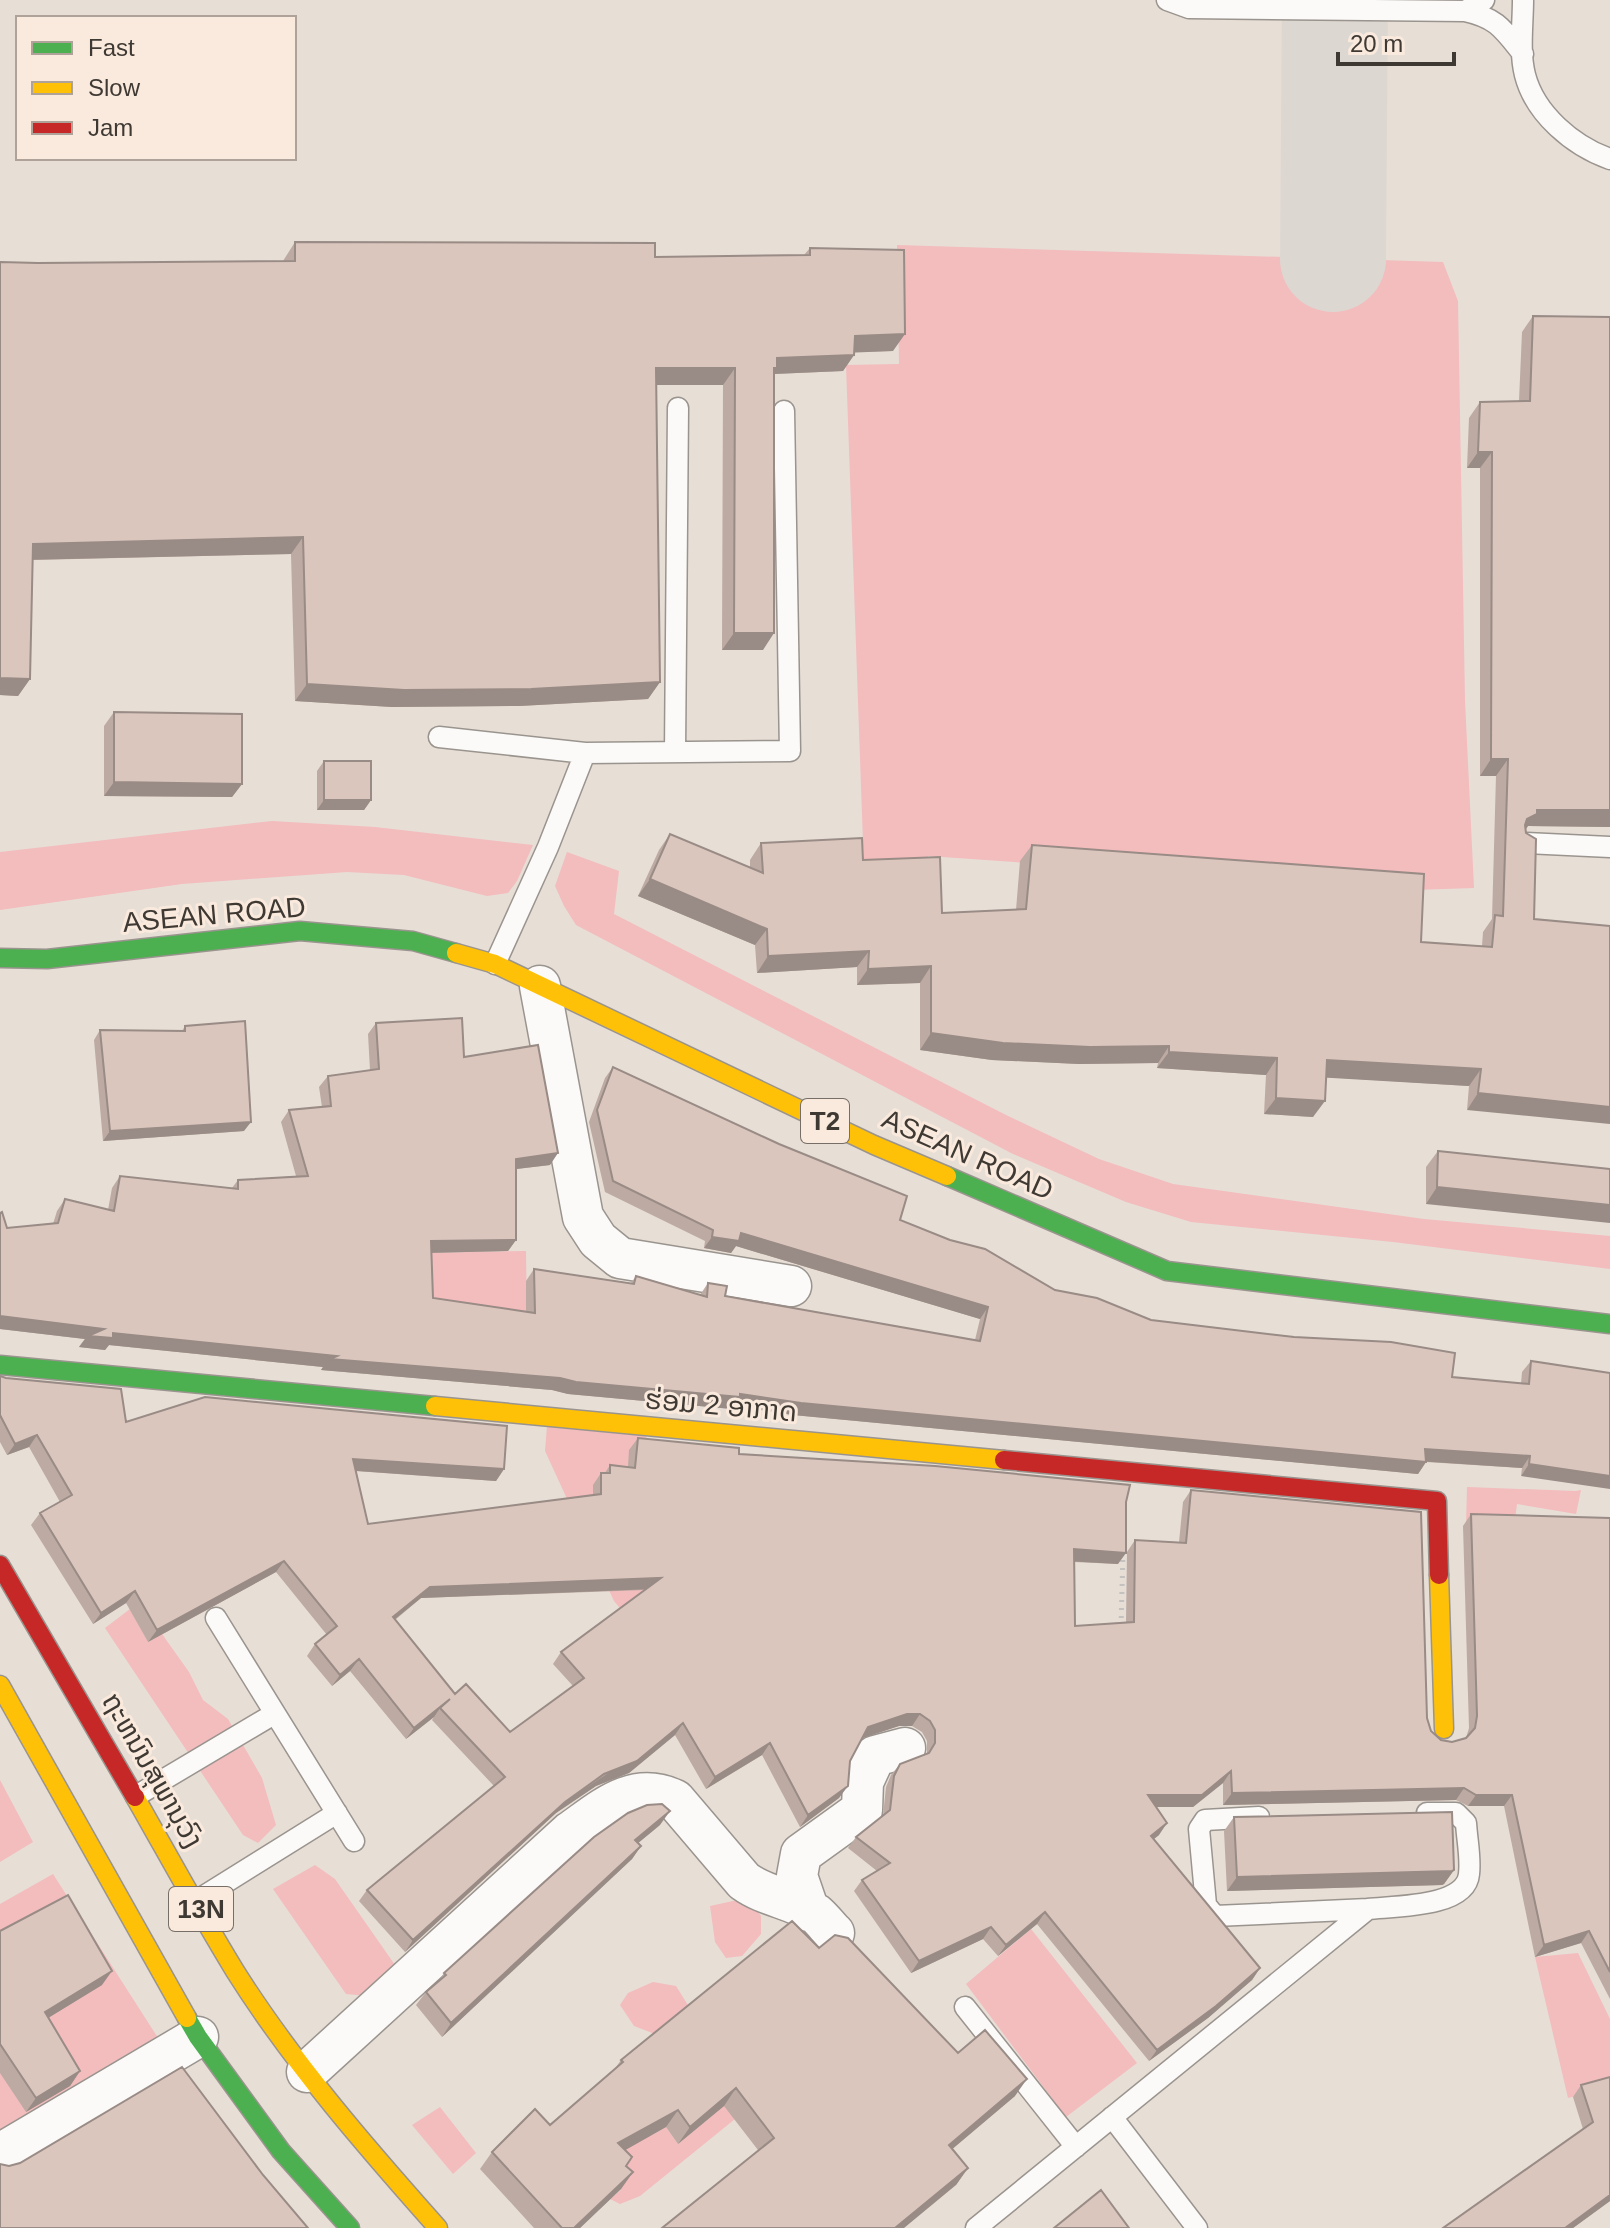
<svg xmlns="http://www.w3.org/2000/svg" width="1610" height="2228" font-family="Arial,'Noto Sans Lao',sans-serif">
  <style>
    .green { fill: #f3bcbd }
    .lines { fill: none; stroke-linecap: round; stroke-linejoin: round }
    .taxiway { stroke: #ddd7d2; stroke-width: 106 }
    .lane-casing { stroke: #9a948e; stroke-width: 23 }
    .street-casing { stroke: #9a948e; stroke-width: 43 }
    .fast-casing { stroke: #9a948e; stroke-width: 21 }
    .slow-casing { stroke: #9a948e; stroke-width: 21 }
    .jam-casing { stroke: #9a948e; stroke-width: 21 }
    .path { stroke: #c4c1bf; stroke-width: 5; stroke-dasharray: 2 6; stroke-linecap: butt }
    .lane { stroke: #fbfaf9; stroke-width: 20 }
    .street { stroke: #fbfaf9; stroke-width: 40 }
    .fast { stroke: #4caf50; stroke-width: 18 }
    .slow { stroke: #ffc107; stroke-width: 18 }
    .jam { stroke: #c62828; stroke-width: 18 }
    .wall { fill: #bcaaa3; fill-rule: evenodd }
    .shaded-wall { fill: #998b85 }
    .building { fill: #dbc6be; stroke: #998b85; stroke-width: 2; fill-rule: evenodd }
    .labels { text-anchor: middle; stroke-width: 6; stroke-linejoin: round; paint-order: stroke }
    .shield { fill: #faeadd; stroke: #776e67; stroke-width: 2 }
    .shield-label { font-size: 26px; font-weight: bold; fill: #3f3934 }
    .street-label { font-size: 28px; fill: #3f3934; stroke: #faeadd }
  </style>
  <rect width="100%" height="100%" fill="#e7ded6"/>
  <path class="green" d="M897,245L1443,262L1458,301L1465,701L1474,888L1413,890L928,856V873L864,870L846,365L899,364Z
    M272,821L375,827L533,845L517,881L508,893L487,896L404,875L347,872L182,884L0,910V852Z
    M567,852L619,871L614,914L1004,1114L1099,1159L1173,1184L1424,1219L1610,1236V1269L1393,1242L1191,1222L1126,1202L1013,1154L576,925L564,906L555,886Z
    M526,1251L527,1325L424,1309L423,1253Z
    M547,1426L646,1436L675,1562L628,1618L614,1601L545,1451Z
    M1467,1487L1576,1491L1581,1490L1576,1514L1517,1504L1514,1527L1466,1526Z
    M130,1609L148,1642L162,1634L189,1672L203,1700L228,1719L262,1778L276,1825L258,1843L243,1835L105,1628Z
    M0,1780L33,1842L0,1862Z
    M315,1865L335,1879L395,1965L380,1997L346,1994L273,1889Z
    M53,1874L160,2041L0,2138V1904Z
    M747,1898L761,1916V1934L742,1956L726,1958L715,1942L710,1906Z
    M1031,1929L1137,2063L1066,2117L966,1984Z
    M1578,1953L1610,2019V2087L1568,2098L1535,1957Z
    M653,1982L676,1986L691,2010L660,2036L634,2026L620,2005L628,1993Z
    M845,2030L640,2196L620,2204L610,2199L621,2190L614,2183L608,2162L640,2119L652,2135L666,2127L678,2144L719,2110L706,2092Z
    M440,2107L476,2153L453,2174L412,2125Z"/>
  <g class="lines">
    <path class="taxiway" d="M1333,259L1335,0"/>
    <g class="lane-casing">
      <path id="lane" d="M1167,0L1189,8L1465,11L1484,0
        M1523,0C1523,24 1519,51 1525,75C1535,114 1573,146 1610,159
        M1465,11C1497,18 1503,29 1523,54
        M439,737L585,753L790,751L784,411
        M675,752L678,408
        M1526,843L1610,847
        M495,964L548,847L585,753
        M216,1618L354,1841
        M136,1796L274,1714
        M1259,1817L1205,1820L1199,1829L1206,1905L1215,1916L1368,1909
        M196,1901L337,1813
        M965,2007L1076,2147
        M1112,2117L1197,2228
        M976,2228L1368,1909C1393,1906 1466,1908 1469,1874C1471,1858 1467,1840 1466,1823L1456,1813H1427"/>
    </g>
    <g class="street-casing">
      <path id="street" d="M540,986L583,1217L598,1240L620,1258L791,1286
        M809,1911L797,1876L801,1854L862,1810L863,1782L875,1756L905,1748
        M307,2072L570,1832C603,1809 633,1780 675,1800L744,1881C766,1897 794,1899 816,1914C822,1919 828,1927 834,1933
        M0,2154L198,2037"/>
    </g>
    <g class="fast-casing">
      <path id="fast" d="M0,958L47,959L300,931L413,941L456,953
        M947,1176L1167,1271L1610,1324
        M0,1365L435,1406
        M187,2018L198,2037L281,2151L350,2228"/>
    </g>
    <g class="slow-casing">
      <path id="slow" d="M456,953L495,964L874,1145L947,1176
        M435,1406L1004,1460
        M1439,1575L1444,1729
        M0,1685L187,2018
        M135,1797C168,1855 200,1914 235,1971C293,2063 366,2147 438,2228"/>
    </g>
    <g class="jam-casing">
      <path id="jam" d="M1004,1460L1437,1501L1439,1575
        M0,1565L135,1797"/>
    </g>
    <path class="path" d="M1121,1626L1123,1553"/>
    <use href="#lane" class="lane"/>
    <use href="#street" class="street"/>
    <use href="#fast" class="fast"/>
    <use href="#slow" class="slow"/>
    <use href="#jam" class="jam"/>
  </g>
  <path class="wall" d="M295,242L655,257L804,255L810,248L893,351L854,352V355L843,371L774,374L763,650H722L723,385H656L660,682L648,699L519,706L392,707L295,701L291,554L33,560L30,679L18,696L0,695V262L38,263L283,261Z
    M1533,316L1610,317V827L1528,826L1526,829L1534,919L1610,926L1467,1110L1469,1086L1326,1077L1313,1117L1264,1114L1266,1075L1157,1068L1158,1063L1079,1064L992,1060L920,1050V983L857,985V967L757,973L755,945L638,896L659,850L670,834L750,867V860L761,843L863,860L942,913L1016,910L1020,861L1032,845L1421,942L1482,946L1483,932L1492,919L1496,776H1480V468H1467L1469,418L1480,402L1519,401L1522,332Z
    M114,712L242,784L232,797L104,796V726Z
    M324,761L371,800L364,810H317V771Z
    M376,1023L464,1057L550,1165L516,1169V1240L508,1251L431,1253L433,1298L526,1312V1281L534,1269L631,1283L636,1276L700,1295L708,1283L725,1296L975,1340L980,1319L736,1246L731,1253L704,1248L705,1241L605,1192L589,1122L605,1078L613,1067L900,1220L1055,1290L1151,1320L1452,1377L1521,1384L1522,1372L1531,1361L1602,1372L1521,1476L1522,1468L1426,1462L1418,1474L793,1415L734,1406L732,1409L568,1394L552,1390L321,1370L323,1367L109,1345L105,1350L79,1347L85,1339L0,1329V1213L7,1228L53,1224L57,1211L65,1199L108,1210L112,1188L120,1176L232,1188L238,1180L296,1176L281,1122L289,1110L322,1107L319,1087L328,1076L370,1070L368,1034Z
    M185,1026L244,1131L103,1141L94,1040L100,1030L182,1031Z
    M1438,1151L1610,1169L1426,1204V1167Z
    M0,1376L126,1422L504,1469L496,1481L355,1471L368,1524L593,1495V1485L601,1473H605L610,1465L628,1467L629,1450L638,1438L739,1454L1126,1502L1118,1564L1074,1562L1075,1626L1126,1623L1127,1552L1135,1540L1179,1542L1183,1502L1191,1490L1427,1718L1431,1731L1441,1740L1452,1742L1466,1738L1469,1728L1463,1526L1471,1514L1610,1518V1999L1581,1943L1535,1957L1504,1806H1468L1456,1800L1223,1805V1783L1193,1807H1156L1159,1835L1153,1839L1260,1968L1252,1980L1208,2018L1149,2061L1037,1924L998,1956L983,1939L911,1973L854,1891L862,1880L877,1871L848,1848L856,1837L883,1816L886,1787L891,1775L900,1764L927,1754V1741L922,1732L912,1726H899L862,1738L850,1761L839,1798L800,1827L762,1755L706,1789L675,1735L629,1773L596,1786L556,1813L405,1952L359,1901L367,1890L494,1786L432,1720L434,1717L406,1739L350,1671L332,1686L307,1656L315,1644L327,1635L276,1572L148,1642L126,1603L93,1624L31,1525L40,1513L60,1502L29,1447L7,1455L0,1442ZM645,1590L561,1652L553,1664L573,1686L510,1732L455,1694L395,1620L421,1598Z
    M1234,1817L1454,1870L1444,1884L1442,1885L1227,1891L1224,1831Z
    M660,1825L638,1843L641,1846L632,1859L442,2037L416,2005L426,1992L439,1981L444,1973Z
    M0,1931L102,1985L48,2018L80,2071L70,2086L26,2112L0,2073Z
    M819,1948L1015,2096L952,2149L968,2168L956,2185L758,2150L724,2106L678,2144L666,2127L625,2150L626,2166L633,2172L621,2189L580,2228H534L480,2169L492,2152L550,2125L614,2070L621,2060Z
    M1610,2077V2201L1573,2228H1443L1583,2129L1573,2097L1581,2085Z"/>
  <path class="shaded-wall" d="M905,334L893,351L843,353L855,336Z
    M854,355L843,371L773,374L777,358Z
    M656,368H735L723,385H644Z
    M1478,452H1492L1480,468H1467Z
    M303,537L291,554L21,560L33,544Z
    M734,633H774L763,650H722Z
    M0,678L30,679L18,696L0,695Z
    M660,682L648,699L519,706L392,707L295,701L307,684Z
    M1491,759H1508L1496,776H1480Z
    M114,782L242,784L232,797L104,796Z
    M324,800H371L364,810H317Z
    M1537,810H1610V827L1528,826L1525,830L1516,835L1527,819Z
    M650,879L767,929L755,945L638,896Z
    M869,951L857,967L757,973L768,956Z
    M931,966L920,983L857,985L868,969Z
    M931,1033L1169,1046L1158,1063L1079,1064L992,1060L920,1050Z
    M1169,1052L1277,1058L1266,1075L1157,1068Z
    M1327,1060L1481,1069L1469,1086L1315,1077Z
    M1478,1093L1610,1107V1124L1467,1110Z
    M1276,1098L1325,1101L1313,1117L1264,1114Z
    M251,1122L244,1131L103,1141L110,1131Z
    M558,1153L550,1165L508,1170L516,1159Z
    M1437,1187L1610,1205V1223L1426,1204Z
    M741,1233L988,1307L980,1319L736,1246L731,1253L704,1248L712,1237Z
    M516,1240L508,1251L423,1253L431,1241Z
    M0,1316L104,1329L113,1333L1426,1462L1418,1474L793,1415L734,1406L732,1409L568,1394L552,1390L321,1370L323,1367L109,1345L105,1350L79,1347L85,1339L0,1329Z
    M37,1435L29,1447L7,1455L15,1444Z
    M1425,1449L1530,1456L1522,1468L1417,1461Z
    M353,1459L504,1469L496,1481L344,1470Z
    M1529,1464L1610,1476V1489L1521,1476Z
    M1074,1549L1126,1553L1118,1564L1066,1561Z
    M284,1561L276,1572L148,1642L157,1630Z
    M661,1578L653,1589L421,1598L384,1628L393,1617L430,1587Z
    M135,1591L126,1603L93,1624L101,1613Z
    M359,1659L350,1671L332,1686L340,1675Z
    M450,1699L440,1708L434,1717L406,1739L414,1728Z
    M907,1714H920L912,1726H899L860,1739L868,1727Z
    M683,1723L675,1735L629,1773L596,1786L556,1813L405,1952L413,1940L565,1802Z
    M770,1743L762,1755L706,1789L715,1777Z
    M1231,1771L1223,1783L1193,1807H1140L1148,1795Z
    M848,1786L839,1798L800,1827L808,1815Z
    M1464,1788L1456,1800L1223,1805L1232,1793Z
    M1476,1795H1512L1504,1806H1468Z
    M670,1811L660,1825L626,1853L635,1840Z
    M1167,1823L1159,1835L1143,1848L1151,1836Z
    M641,1846L632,1859L442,2037L451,2023Z
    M1454,1870L1444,1884L1442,1885L1227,1891L1237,1877Z
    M1045,1912L1037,1924L998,1956L1006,1945Z
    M991,1927L983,1939L911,1973L919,1961Z
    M1589,1931L1581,1943L1535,1957L1544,1945Z
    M1260,1968L1252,1980L1208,2018L1149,2061L1157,2050Z
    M112,1971L102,1985L35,2026L45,2012Z
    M80,2071L70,2086L26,2112L36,2098Z
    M1027,2079L1015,2096L937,2162L949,2145Z
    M736,2088L724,2106L678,2144L690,2127Z
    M678,2110L666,2127L606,2161L618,2143Z
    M968,2168L956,2185L904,2228H895Z
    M633,2172L621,2189L580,2228H574Z
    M1610,2195V2201L1573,2228H1565Z"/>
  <path class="building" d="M295,242L655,243V257L810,255V248L904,250L905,334L855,336L854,355L777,358V368H774V633H734L735,368H656L660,682L531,689L404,690L307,684L303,537L33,544L30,679L0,678V262L38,263L295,261Z
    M1533,316L1610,317V810H1537V814L1527,819L1525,825L1526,833L1536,839L1534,919L1610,926V1107L1478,1093L1481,1069L1327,1060L1325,1101L1276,1098L1277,1058L1169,1052V1046L1090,1047L1003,1043L931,1033V966L868,969L869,951L768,956L767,929L650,879L670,834L763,873L761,843L862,838L863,860L940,857L942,913L1026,909L1032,845L1424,874L1421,942L1492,947L1495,915L1503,916L1508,759H1491L1492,452H1478L1480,402L1530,401Z
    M114,712L242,714V784L114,782Z
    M324,761H371V800H324Z
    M462,1018L464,1057L538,1045L558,1153L516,1159V1240L431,1241L433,1298L535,1313L534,1269L634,1284L636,1276L707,1297L708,1283L727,1286L725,1296L980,1341L988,1307L741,1233L739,1241L712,1237L713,1230L613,1181L597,1110L613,1067L779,1144L907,1196L900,1220L950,1240L985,1249L1055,1290L1097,1298L1151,1320L1294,1337L1391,1342L1455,1353L1452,1377L1529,1384L1531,1361L1610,1373V1476L1529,1464L1530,1456L1425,1449L1426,1462L801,1403L740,1394V1397L576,1382L560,1378L330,1359L337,1356L113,1333V1338L88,1336L104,1329L0,1316V1213L2,1212L7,1228L58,1223L65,1199L114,1211L120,1176L238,1189V1180L308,1176L289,1110L331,1106L328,1076L379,1069L376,1023Z
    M245,1021L251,1122L110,1131L100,1030L185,1031V1026Z
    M1438,1151L1610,1169V1205L1437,1187Z
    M0,1376L6,1378L121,1389L126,1422L205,1397L507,1426L504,1469L353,1459L368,1524L601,1494V1473H610V1465L635,1468L638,1438L739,1448V1454L935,1466L1130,1485L1126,1502V1553L1074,1549L1075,1626L1134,1622L1135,1540L1186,1543L1191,1490L1421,1512L1427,1718L1431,1731L1441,1740L1452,1742L1466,1738L1475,1728L1477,1716L1471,1514L1610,1518V1972L1589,1931L1544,1945L1512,1795H1476L1464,1788L1232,1793L1231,1771L1202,1795H1148L1167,1823L1151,1836L1260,1968L1216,2006L1157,2050L1045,1912L1006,1945L991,1927L919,1961L862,1880L890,1863L856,1837L890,1810L894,1776L900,1764L929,1753L935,1743V1730L930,1721L920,1714H907L868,1727L850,1761L848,1786L808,1815L770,1743L715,1777L683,1723L637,1761L604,1774L565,1802L413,1940L367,1890L505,1777L440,1708L450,1699L414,1728L359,1659L340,1675L315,1644L337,1626L284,1561L157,1630L135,1591L101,1613L40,1513L72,1495L37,1435L15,1444L0,1415ZM661,1578L561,1652L584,1678L510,1732L466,1684L455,1694L393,1617L430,1587Z
    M662,1804L670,1811L635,1840L641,1846L451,2023L426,1992L446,1975L444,1973L594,1837L628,1813L647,1805Z
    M1452,1812L1454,1870L1452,1871L1237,1877L1234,1817Z
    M68,1895L112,1971L45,2012L80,2071L36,2098L0,2044V1931Z
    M792,1921L819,1948L835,1935L848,1938L958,2053L985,2030L1027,2079L949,2145L968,2168L895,2228H662L774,2138L736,2088L690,2127L678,2110L618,2143L632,2157L626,2166L633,2172L574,2228H562L492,2152L535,2109L550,2125L623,2062L621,2060Z
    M182,2067L263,2175L308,2228H0V2164L9,2166L20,2163Z
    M1610,2077V2195L1565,2228H1443L1593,2122L1581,2085Z
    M1101,2190L1129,2228H1054Z"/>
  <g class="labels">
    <g class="shield">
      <rect x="801" y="1099" width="48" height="44" rx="6"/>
      <rect x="169" y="1887" width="64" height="44" rx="6"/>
    </g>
    <g class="shield-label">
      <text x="825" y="1130">T2</text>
      <text x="201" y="1918">13N</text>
    </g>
    <g class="street-label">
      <text transform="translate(214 914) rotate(-5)" y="10">ASEAN ROAD</text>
      <text transform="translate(968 1154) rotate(24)" y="10">ASEAN ROAD</text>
      <text transform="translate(721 1405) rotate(5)" y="10">ຮ່ອມ 2 ອາກາດ</text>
      <text transform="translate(153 1770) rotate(60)" y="10">ຖະຫນົນສຸພານຸວົງ</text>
    </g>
  </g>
  <rect x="16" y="16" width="280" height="144" fill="#faeadd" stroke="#afa399" stroke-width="2"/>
  <rect x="32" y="42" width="40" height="12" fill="#4caf50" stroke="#afa399" stroke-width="2"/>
  <text x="88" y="56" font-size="24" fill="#3f3934">Fast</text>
  <rect x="32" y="82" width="40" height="12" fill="#ffc107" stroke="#afa399" stroke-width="2"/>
  <text x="88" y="96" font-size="24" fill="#3f3934">Slow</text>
  <rect x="32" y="122" width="40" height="12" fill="#c62828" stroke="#afa399" stroke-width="2"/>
  <text x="88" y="136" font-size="24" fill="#3f3934">Jam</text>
  <path d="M1338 52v12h116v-12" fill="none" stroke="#3f3934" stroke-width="4"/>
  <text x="1350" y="52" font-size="24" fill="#3f3934" stroke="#faeadd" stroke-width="6" paint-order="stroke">20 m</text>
</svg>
